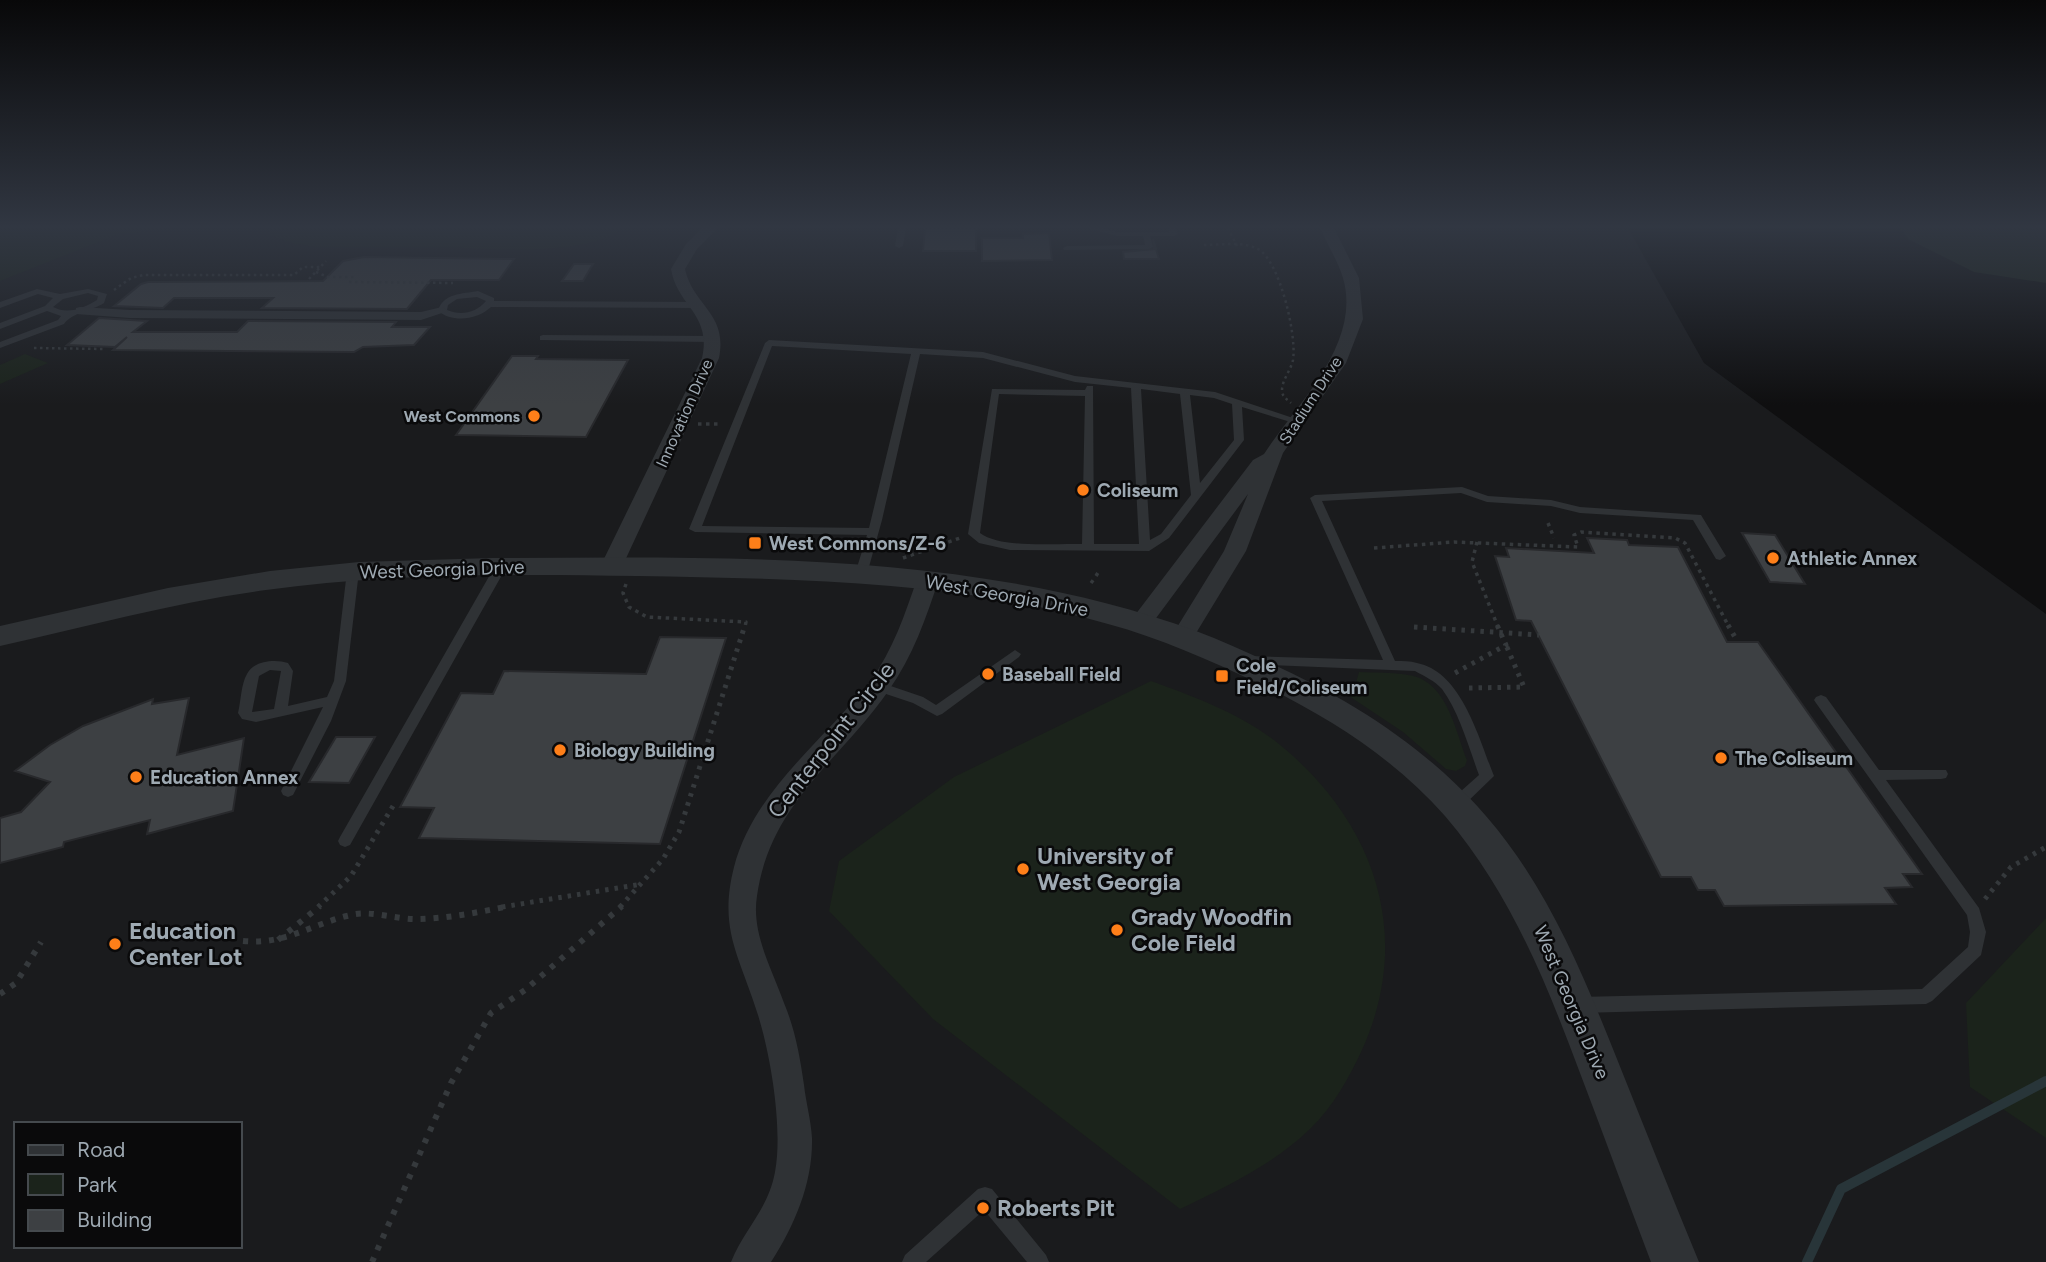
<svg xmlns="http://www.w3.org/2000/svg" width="2046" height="1262" viewBox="0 0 2046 1262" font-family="Figtree,sans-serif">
  <rect width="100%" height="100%" fill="#0f0f10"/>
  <path fill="#1a1b1d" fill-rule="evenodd" d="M0,228H1628L1704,363L2046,614V1262H0ZM16,1124H240V1246H16Z"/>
  <path fill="#1b231b" d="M0,228H172L116,235L0,281Z
    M270,228H622C588,258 482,248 437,247C397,247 358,247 318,247L292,243L270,235Z
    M1900,228H2046V283L1974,272L1908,239Z
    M25,354L48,363L0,384V365Z
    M1359,672C1375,673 1392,672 1408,675C1447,680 1455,730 1467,760L1465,766L1456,771L1446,769L1403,732L1349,696L1354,690Z
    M1151,681C1195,697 1242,714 1279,744C1375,822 1414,935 1362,1050C1349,1078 1333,1107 1310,1129C1273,1165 1225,1187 1180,1209L933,1019L829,911L839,861L954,777Z
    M2046,918V1138L1970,1087L1966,1003Z"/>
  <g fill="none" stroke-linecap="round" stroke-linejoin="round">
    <path stroke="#283539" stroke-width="10" d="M1807,1262L1841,1189L2046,1081"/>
  </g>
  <path fill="#3d4043" stroke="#28292c" stroke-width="2" d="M925,228H976V251H923Z
    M1049,233L1052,260L982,261V238H1023V234Z
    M1153,239L1159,259H1124L1123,252L1154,249Z
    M364,257L514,259L499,280H431L407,309L262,308L273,298H174L163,308L114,306L141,284L148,282L323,281L343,261Z
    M574,264H593L583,281H562Z
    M99,318L147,321L133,332H237L248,321L396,322L392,327H430L414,345L363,347L354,352L113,350L127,337L115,347L67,345Z
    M512,356H538L536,359L628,360L586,437L456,435Z
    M1742,533L1775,535L1805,584L1770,582Z
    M1587,538L1627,540L1629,545L1678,547L1727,642H1758L1922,874H1903L1912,887L1885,888L1896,904L1724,906L1715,890H1698L1691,877H1661L1531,621L1516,620L1495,556L1509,557L1506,548L1594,553Z
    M660,637L726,638L660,844L419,838L434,808L400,807L461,693L493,694L504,671L646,674Z
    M189,698L177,755L244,738L233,811L147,834L150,820L64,842L63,847L0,863V818L21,812L50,782L15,771L50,745L83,726L153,699L152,704Z
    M336,737H375L349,783L309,782Z"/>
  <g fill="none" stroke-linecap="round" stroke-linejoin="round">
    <path stroke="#35393c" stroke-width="2.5" stroke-dasharray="2.5 3.5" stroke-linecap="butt" d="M1228,228L1237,246
      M1204,245C1221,245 1242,241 1258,249C1280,261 1297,336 1293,360C1291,370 1282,380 1282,390C1282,397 1287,399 1291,403
      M316,272L328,277H354
      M309,279L326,261
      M349,282L453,283
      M114,290L131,278L143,275H294L303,267H321
      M34,348L104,349"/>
    <path stroke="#35393c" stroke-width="3.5" stroke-dasharray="3.5 4.5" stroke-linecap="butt" d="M698,424H721
      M1548,523L1554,538
      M1477,542L1472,562L1498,627
      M1374,548L1454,542L1578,547L1574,535L1581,532L1675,538L1685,543L1729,627
      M903,558L960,538
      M1096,576L1099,571
      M1091,583L1094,579
      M626,584L623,593L629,607L647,617L746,622L745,627"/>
    <path stroke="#35393c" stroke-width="5" stroke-dasharray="3.5 6" stroke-linecap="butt" d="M1728,625L1736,639
      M1414,627L1539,635
      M1455,673L1506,645L1497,625
      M1469,688L1524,687L1506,645
      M1985,899L2011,867L2046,847
      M318,907L351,876L393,806
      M502,907L642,884
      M620,907L663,859L679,832L745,625"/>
    <path stroke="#35393c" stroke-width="6" stroke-dasharray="5 8" stroke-linecap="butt" d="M278,940L320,906
      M243,941C286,945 311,924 351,915C370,910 395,919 415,919C447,919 479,912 510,906
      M0,994L16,983L41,942
      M372,1262L451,1083L491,1013L525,990L622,906"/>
    <path fill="#2f3235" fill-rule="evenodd" d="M898,228H906L903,246L899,248L895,246Z
      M1087,228H1103L1117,232H1169L1168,228H1176L1178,234L1174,236H1150L1153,247L1149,249L1064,250L1063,248L1067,246L1145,245L1143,236H1117Z
      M37,289L60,294L88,289L107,294L104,303C91,311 73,312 64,324L0,348V342L58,320L61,316L47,311L0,329V323L45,306L53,298L38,294L0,308V302ZM88,293L98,296L97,300C84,308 68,315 53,307L63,299Z
      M478,291L494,298V301L700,302L704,305L700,308L491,307C477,320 453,323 438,311C443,293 462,294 478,291ZM477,297L486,301C476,313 461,316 447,310L448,305L457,299Z
      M543,335L713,336L717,339L713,342L540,340V336Z
      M769,340L983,352L1075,376L1215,392L1302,421L1297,424L1242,407L1244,440L1169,538L1149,551L1010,550L979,543L968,534L992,389L1085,390L1087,386H1093L1094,544H1139L1131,388L1075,382L983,358L920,354L882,520L867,574L861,578L855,574L867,535L695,532L689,529L765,343ZM772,346L911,354L869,528L702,526ZM1141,389L1180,394L1191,495L1161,534L1150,540ZM999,394L1085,396L1082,544C1056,543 1001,549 980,533ZM1190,395L1214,398L1232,404L1234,440L1200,483Z
      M1462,487L1488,496L1551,500L1580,507L1701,515L1726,556L1720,560L1716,559L1693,520L1580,513L1551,506L1487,502L1461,493L1322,501L1395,661C1403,661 1410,661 1417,663C1462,672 1479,739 1494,776L1461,808L1456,810L1451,808L1449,804L1451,800L1479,775C1469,748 1459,712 1442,689C1435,681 1424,676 1415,671L1248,664L1242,660L1248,656L1383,660L1310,498L1315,495Z
      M501,562L507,566L350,845L345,847L340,845L338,841L340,837L495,566Z
      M353,567L359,571L346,681L331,721L293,795L288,797L283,795L281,791L323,707L256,722L242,719L238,713C241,701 241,684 247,674C254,660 276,659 288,663L293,671L288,706L327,697L334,681L347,571ZM270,670L281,671L274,709L252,712L259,676Z
      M1015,650L1021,654L1019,657L942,714L937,716L913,703L874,690L873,687L874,684L879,682L923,697L936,705Z
      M1821,695L1826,697L1879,770H1946L1948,774L1946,778L1941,779L1886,780L1979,908L1986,932L1981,955L1932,1001L1926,1004L1579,1013L1573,1010L1571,1005L1573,1000L1579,997L1922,989L1968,947L1970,932L1967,915L1816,703L1814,700L1816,697Z
      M985,1187L992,1189L1046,1255L1049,1262H1027L984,1210L926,1262H902L905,1255L978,1189Z"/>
    <path fill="#2f3235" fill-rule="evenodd" d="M80,307L130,310L421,312L442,307L448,311L421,320L130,318L76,314V308Z"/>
    <path fill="#2f3235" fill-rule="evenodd" d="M702,228H718L697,249L685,269C693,306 728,313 719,358L622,567L619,572H603L600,567L702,358C712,314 677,306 671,269L686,244Z
      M1320,228H1334L1359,278L1363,319L1346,363L1283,453L1246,551L1190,643L1182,645L1174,643L1171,637L1224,551L1248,494L1148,629L1140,632L1132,629L1129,624L1132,619L1253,460L1264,454C1297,403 1362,344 1343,278C1338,261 1327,244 1320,228Z
      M928,572L936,574L939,579C926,618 913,656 889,690C839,762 770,803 757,896C751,933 772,969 784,1003C795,1029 800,1057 804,1085C806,1103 811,1120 812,1138C813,1182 795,1225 771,1262H731C744,1229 768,1210 775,1172C783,1129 771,1057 758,1015C740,957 718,930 734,867C754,790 825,740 871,680C893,650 905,614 917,579L920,574Z"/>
    <path fill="#2f3235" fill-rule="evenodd" d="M492,558C726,557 973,550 1196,631C1220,640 1244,651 1268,662C1367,707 1454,765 1517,856C1560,918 1589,989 1617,1059C1644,1127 1671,1194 1699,1262H1651C1627,1199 1604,1136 1580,1073C1546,982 1510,892 1445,816C1394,758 1327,716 1258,683C1209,660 1160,638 1108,624C956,580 795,579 638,576C515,574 389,573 266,590C176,602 88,626 0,646V626L168,588L270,571L359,562Z"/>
  </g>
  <linearGradient id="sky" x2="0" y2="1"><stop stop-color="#080809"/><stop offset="0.56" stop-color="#313742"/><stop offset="1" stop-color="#313742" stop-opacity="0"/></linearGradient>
  <rect width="2046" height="405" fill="url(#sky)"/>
  <g fill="#fe7f19" stroke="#0a0a0b" stroke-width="2.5">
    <circle cx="534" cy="416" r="7"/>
    <circle cx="1083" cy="490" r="7"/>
    <rect x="748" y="536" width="14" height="14" rx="3.5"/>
    <circle cx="1773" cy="558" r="7"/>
    <circle cx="988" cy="674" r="7"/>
    <rect x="1215" y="669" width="14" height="14" rx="3.5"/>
    <circle cx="560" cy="750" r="7"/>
    <circle cx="1721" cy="758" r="7"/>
    <circle cx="136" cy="777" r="7"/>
    <circle cx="1023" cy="869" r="7"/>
    <circle cx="1117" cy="930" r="7"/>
    <circle cx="115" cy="944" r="7"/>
    <circle cx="983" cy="1208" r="7"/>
  </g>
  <g text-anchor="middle" stroke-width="5" stroke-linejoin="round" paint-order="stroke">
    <g font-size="16" fill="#9ea9b2" stroke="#0a0a0b">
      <text transform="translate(1310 400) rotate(-57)" y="6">Stadium Drive</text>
      <text transform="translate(684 413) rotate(-66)" y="6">Innovation Drive</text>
    </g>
    <g font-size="16" font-weight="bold" fill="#9ea9b2" stroke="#0a0a0b" text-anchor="end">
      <text x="520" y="422">West Commons</text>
    </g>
    <g font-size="19" font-weight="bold" fill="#9ea9b2" stroke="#0a0a0b" text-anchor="start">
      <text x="1097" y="497">Coliseum</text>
      <text x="769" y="550">West Commons/Z-6</text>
      <text x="1787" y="565">Athletic Annex</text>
      <text x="1236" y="672">Cole<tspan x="1236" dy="22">Field/Coliseum</tspan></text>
      <text x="1002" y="681">Baseball Field</text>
      <text x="574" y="757">Biology Building</text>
      <text x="1735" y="765">The Coliseum</text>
      <text x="150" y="784">Education Annex</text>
    </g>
    <g font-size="19" fill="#9ea9b2" stroke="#0a0a0b">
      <text transform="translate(442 569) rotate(-2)" y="7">West Georgia Drive</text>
      <text transform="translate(1007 595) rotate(10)" y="7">West Georgia Drive</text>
      <text transform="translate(1572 1002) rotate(67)" y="7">West Georgia Drive</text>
    </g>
    <g font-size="23" fill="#9ea9b2" stroke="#0a0a0b">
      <text transform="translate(831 740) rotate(-52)" y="8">Centerpoint Circle</text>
    </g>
    <g font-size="23" font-weight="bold" fill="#9ea9b2" stroke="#0a0a0b" text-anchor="start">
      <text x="1037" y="864">University of<tspan x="1037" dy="26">West Georgia</tspan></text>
      <text x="1131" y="925">Grady Woodfin<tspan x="1131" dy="26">Cole Field</tspan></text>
      <text x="129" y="939">Education<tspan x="129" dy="26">Center Lot</tspan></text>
      <text x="997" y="1216">Roberts Pit</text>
    </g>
  </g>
  <rect x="14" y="1122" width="228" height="126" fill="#0a0a0b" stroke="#454a4e" stroke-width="2"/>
  <rect x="28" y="1145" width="35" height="10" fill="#2f3235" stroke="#454a4e" stroke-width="2"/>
  <text x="77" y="1157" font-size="21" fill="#9ea9b2">Road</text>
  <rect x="28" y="1174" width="35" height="21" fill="#1b231b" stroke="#454a4e" stroke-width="2"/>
  <text x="77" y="1192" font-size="21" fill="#9ea9b2">Park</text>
  <rect x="28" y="1210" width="35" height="21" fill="#3d4043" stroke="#454a4e" stroke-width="2"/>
  <text x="77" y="1227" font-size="21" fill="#9ea9b2">Building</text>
</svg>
